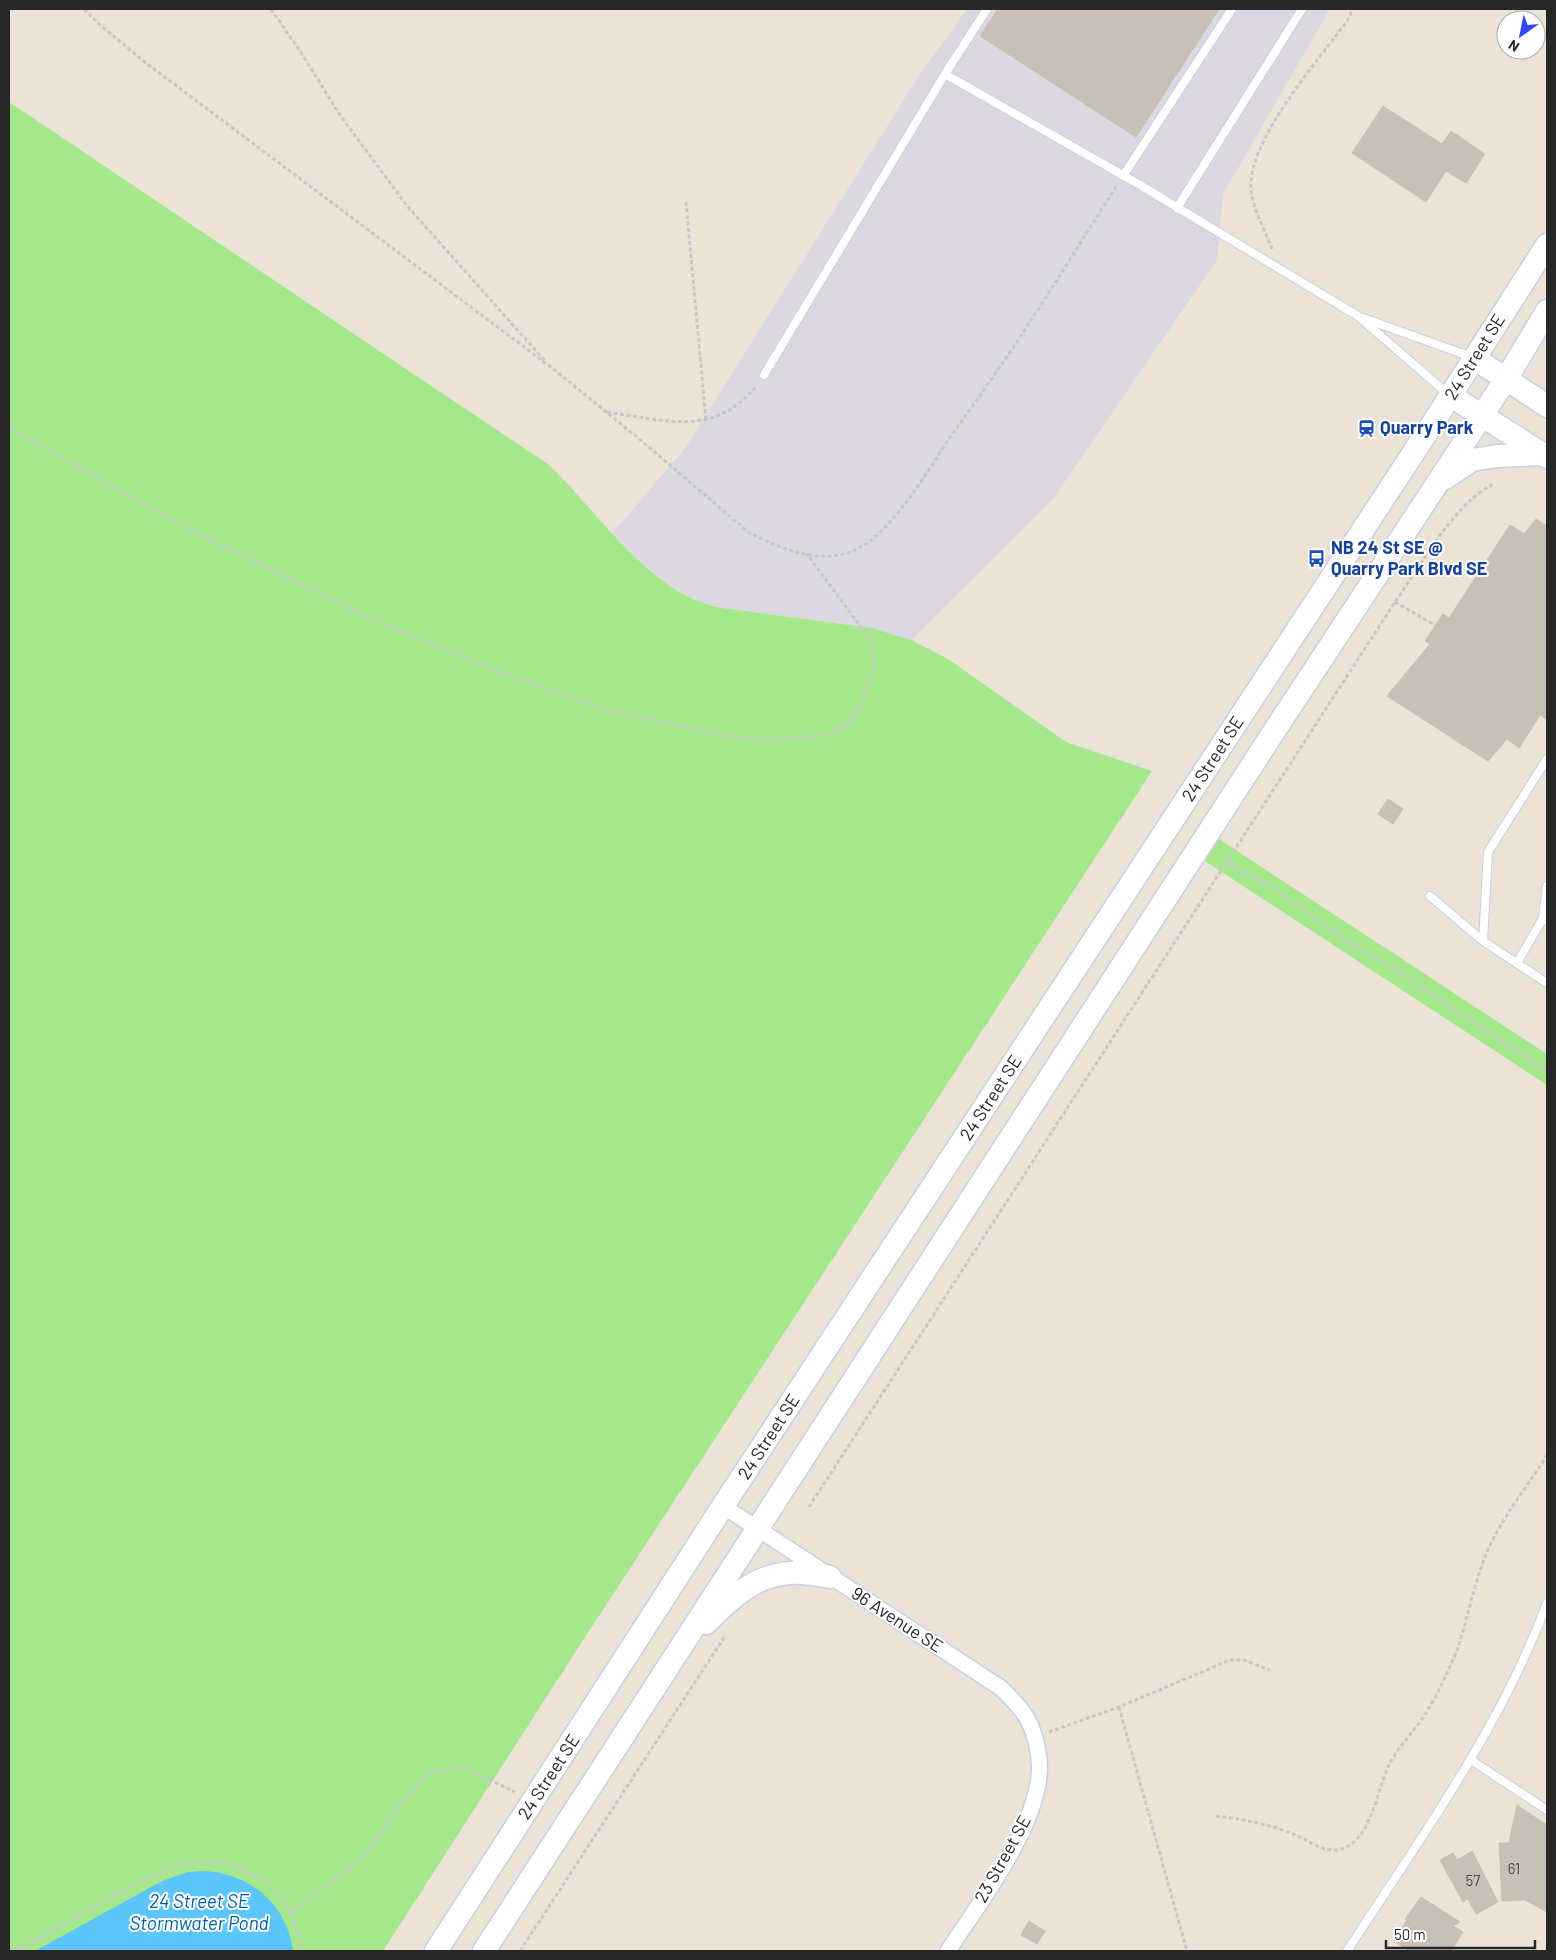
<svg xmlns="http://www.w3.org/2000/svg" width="1556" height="1960" viewBox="0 0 1556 1960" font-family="Barlow,sans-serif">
  <rect width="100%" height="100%" fill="#ebe3d6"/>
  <path fill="#dbd8e2" d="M967,9H1330L1223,194L1217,260L1053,499L911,640L872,628L715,607L690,598L665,582L633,556L612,534L686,447L918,77Z"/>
  <path fill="#a5e88c" d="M9,102L549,465C595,509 631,567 689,597C697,601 707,604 715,607L872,628L911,640L948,659L1066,742L1152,771L576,1651L383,1951H9Z
    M1219,839L1547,1054V1085L1205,861Z"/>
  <path fill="#5cc6fa" d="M203,1871C250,1873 287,1904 293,1951H35L162,1881L188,1872Z"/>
  <path fill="#c6c0b6" stroke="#c6c0b0" d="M998,9H1219L1136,137L980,36Z
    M1383,106L1442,144L1451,131L1485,154L1466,183L1446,171L1426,202L1352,153Z
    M1536,519L1547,526V720L1540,715L1519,748L1507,739L1488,761L1387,696L1430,644L1425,641L1443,614L1449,618L1510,525L1524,534Z
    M1388,799L1403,809L1393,824L1378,814Z
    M1517,1805L1547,1825V1912L1525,1900L1502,1901L1499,1843H1509Z
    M1472,1851L1498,1902L1476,1914L1468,1899L1463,1902L1440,1860L1453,1853L1457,1860Z
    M1421,1897L1460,1922L1453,1926L1463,1932L1451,1951H1410L1394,1941L1407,1920L1405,1919Z
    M1029,1921L1045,1931L1037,1944L1021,1935Z"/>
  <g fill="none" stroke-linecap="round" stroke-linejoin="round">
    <defs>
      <path id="lane" d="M945,74L1140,185L1358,316L1449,395
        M1123,176L1232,9
        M1177,208L1302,9
        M1363,318L1472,357
        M764,375L945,74L987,9
        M1547,759L1488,852L1483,941L1547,983
        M1430,896L1483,941
        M1543,918L1547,886
        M1517,963L1543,918L1547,921
        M1471,1760L1547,1810
        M1347,1951C1420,1839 1500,1729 1547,1603"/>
      <path id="street" d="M723,1506L1001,1688C1011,1698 1021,1707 1028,1720C1036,1736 1041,1758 1039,1776C1033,1834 979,1903 948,1951"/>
      <path id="secondary" d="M1474,358L1547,406
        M1451,396L1547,457
        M1445,478L1472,460L1497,456L1543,454
        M706,1623C730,1599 756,1574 791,1573C804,1572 817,1575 830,1577
        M436,1951L723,1506L1431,426L1547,245
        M484,1951L1271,736L1506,379L1547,311"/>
    </defs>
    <use href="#lane" stroke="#cbcee2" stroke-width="10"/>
    <use href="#street" stroke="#cbcee2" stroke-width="18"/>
    <use href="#secondary" stroke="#cbcee2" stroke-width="25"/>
    <path stroke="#c7c7c7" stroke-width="3" stroke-dasharray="4 2.5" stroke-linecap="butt" d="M84,9L99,24L146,63L552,368L637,437L747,531C777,548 820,566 855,550C892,533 926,473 949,439C973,405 998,371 1020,337C1053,287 1084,237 1116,187
      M271,9L300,51L340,115L407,206L546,362
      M686,202L706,420
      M1272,249C1265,231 1254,211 1251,191C1246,142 1318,61 1347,21L1353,9
      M607,412C664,420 715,438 756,386
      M9,428L187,528L369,618L500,672L603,709L727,736L771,740L821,736L845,727L860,708L874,667V652L868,637L807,554
      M1395,602L1435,625
      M1227,863L1246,874L1270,885L1353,945L1397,970L1451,1008L1547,1070
      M809,1507L1395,602C1421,565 1455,502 1495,483
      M1119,1707L1187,1951
      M1049,1732L1119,1707L1230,1660H1244L1270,1670
      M1216,1816C1242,1819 1269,1824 1293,1834C1307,1839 1320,1851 1335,1850C1371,1847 1376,1791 1389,1765C1398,1746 1415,1731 1426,1713C1434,1701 1441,1686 1447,1673C1452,1662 1458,1650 1461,1638C1470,1608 1476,1576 1489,1548C1504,1514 1528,1486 1547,1455
      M292,1912L365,1856L399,1807L430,1773L463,1767L515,1792
      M15,1951L136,1884L181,1864L224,1862L267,1881L292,1912L300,1941V1951
      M520,1951L725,1636"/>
    <use href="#lane" stroke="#fff" stroke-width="8"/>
    <use href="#street" stroke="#fff" stroke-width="15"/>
    <use href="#secondary" stroke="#fff" stroke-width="22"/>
  </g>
  <defs>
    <symbol id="station-bare" viewBox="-9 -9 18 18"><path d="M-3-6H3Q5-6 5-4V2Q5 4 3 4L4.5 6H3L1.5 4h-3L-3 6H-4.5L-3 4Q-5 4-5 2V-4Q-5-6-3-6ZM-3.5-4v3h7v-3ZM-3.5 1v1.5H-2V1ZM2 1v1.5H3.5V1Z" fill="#1a4fb4" stroke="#fff" stroke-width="2.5" paint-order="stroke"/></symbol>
    <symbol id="bus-bare" viewBox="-9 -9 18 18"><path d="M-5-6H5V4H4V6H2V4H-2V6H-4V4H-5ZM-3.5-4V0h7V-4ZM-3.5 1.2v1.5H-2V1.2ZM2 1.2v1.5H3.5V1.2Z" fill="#1a4fb4" stroke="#fff" stroke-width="2.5" paint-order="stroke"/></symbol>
  </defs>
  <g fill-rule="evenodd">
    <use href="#station-bare" x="1354" y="416" width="25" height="25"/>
    <use href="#bus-bare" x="1304" y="546" width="25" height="25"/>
  </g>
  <g text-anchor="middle" stroke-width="4" stroke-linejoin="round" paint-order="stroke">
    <g font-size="15" fill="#4f4d4b">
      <text x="1514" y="1874">61</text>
      <text x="1473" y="1886">57</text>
    </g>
    <g font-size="18" fill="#272727" stroke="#fff">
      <text transform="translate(1475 357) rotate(-58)" y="6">24 Street SE</text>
      <text transform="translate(1213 759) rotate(-57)" y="6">24 Street SE</text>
      <text transform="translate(991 1098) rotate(-57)" y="6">24 Street SE</text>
      <text transform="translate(769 1437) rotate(-57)" y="6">24 Street SE</text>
      <text transform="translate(897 1620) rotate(33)" y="6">96 Avenue SE</text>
      <text transform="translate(549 1777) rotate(-57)" y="6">24 Street SE</text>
      <text transform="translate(1003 1859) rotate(-61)" y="6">23 Street SE</text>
    </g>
    <g font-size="18" font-weight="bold" fill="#164399" stroke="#fff" text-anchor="start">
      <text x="1380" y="434">Quarry Park</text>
      <text x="1331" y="554">NB 24 St SE @<tspan x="1331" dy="21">Quarry Park Blvd SE</tspan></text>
    </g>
    <g font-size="19" font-style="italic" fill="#015fa0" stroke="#fff">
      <text x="199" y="1908">24 Street SE<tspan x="199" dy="22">Stormwater Pond</tspan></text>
    </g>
  </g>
  <rect width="1556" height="1960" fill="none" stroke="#272727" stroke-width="20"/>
  <g transform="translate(1521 35) rotate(213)"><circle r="24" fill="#ffffff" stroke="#a9a9a9"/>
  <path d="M0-4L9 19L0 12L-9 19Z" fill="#2f48ff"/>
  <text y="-8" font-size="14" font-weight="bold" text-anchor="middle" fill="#272727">N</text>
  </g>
  <path d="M1386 1940v8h149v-8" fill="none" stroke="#272727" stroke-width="2.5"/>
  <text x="1394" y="1940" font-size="15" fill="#272727" stroke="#ffffff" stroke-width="4" paint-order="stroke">50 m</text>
</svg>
